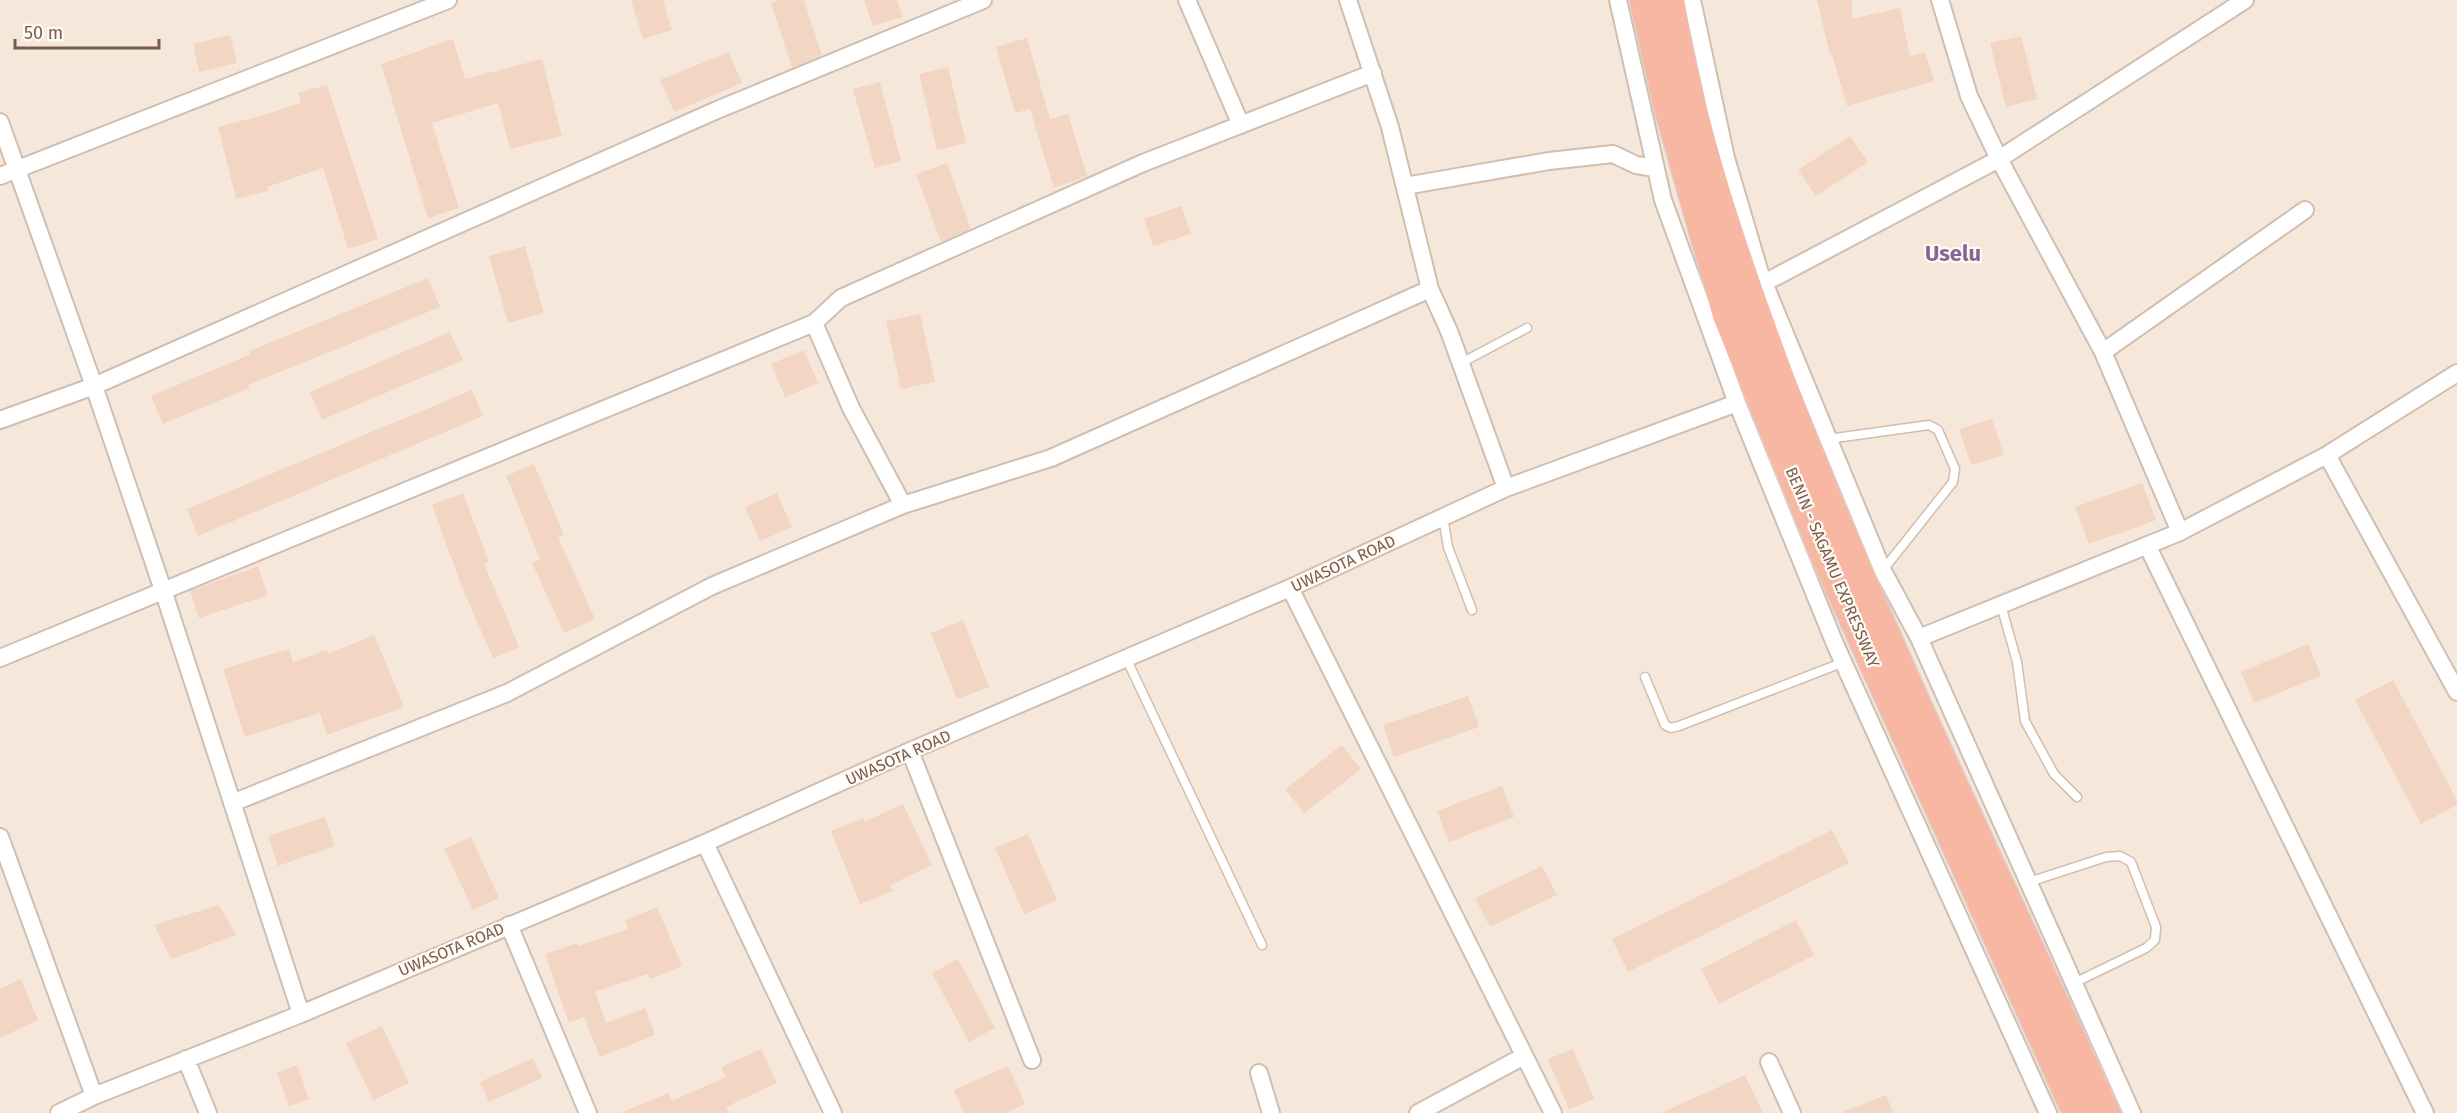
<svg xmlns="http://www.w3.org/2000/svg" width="2457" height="1113" viewBox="0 0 2457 1113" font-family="'Fira Sans',sans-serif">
  <rect width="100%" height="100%" fill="#fdf6ec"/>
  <path fill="#f5e8da" d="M0,0H2457V1113H0Z"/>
  <path fill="#f3d5c3" d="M631,0H663L672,30L643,39Z
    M780,0H804L822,55L792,68L771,3Z
    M864,0H897L903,17L873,26Z
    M1817,0H1852V19L1900,8L1910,56L1925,52L1934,81L1847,106L1832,55H1830Z
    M230,35L237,63L199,72L193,44Z
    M2021,36L2037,99L2006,107L1990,43Z
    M1027,38L1050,119L1068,114L1087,176L1054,188L1030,109L1015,113L996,47Z
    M453,39L465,79L542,59L562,136L510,149L498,103L432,123L459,208L428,218L381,64Z
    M729,52L742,83L674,112L660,80Z
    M948,67L966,143L937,150L919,74Z
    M880,82L901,161L875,168L853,89Z
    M327,85L378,239L348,249L323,168L267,187L268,191L236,199L218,127L260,116L301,103L298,93Z
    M1850,136L1868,162L1816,196L1798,170Z
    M947,163L971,229L941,242L916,174Z
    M1181,206L1191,234L1153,246L1144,219Z
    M525,246L544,313L508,323L489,256Z
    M428,278L440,307L248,385L249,388L163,424L151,396L251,354L250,351Z
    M920,314L935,382L901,389L886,321Z
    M450,332L463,360L322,420L310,392Z
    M804,350L818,383L785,397L771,364Z
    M472,390L483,416L198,536L187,509Z
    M1992,419L2004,455L1971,465L1959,429Z
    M534,464L564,535L558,537L595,619L564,633L532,563L540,559L506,476Z
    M2142,483L2156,520L2089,544L2075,507Z
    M463,493L489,562L484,564L519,647L493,658L462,587L432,505Z
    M777,493L792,527L760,541L745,507Z
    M258,566L268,595L199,618L190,591Z
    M963,620L989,687L957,699L931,633Z
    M374,635L404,707L327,735L320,713L245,737L223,669L289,649L293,662L327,650L328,654Z
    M2308,644L2321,676L2254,703L2241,672Z
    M2393,680L2457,800V805L2421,824L2355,700Z
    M1468,696L1479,727L1394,757L1383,725Z
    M1342,745L1361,769L1304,813L1285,789Z
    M1502,786L1514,817L1449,842L1437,811Z
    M903,804L932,865L890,885L893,891L860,904L831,831L863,818L864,822Z
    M325,817L335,846L278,866L268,836Z
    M1832,830L1849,863L1628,972L1612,939Z
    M1028,834L1057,900L1024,914L995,848Z
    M471,837L499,898L473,910L444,849Z
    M1542,866L1557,895L1490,927L1475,898Z
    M219,905L236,935L171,959L154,925Z
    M657,907L682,966L650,979L647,974L595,992L606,1023L645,1008L655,1035L600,1057L584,1017L569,1023L545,954L577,943L578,946L628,929L625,920Z
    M1796,920L1814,955L1719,1004L1701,969Z
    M958,959L995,1028L969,1042L932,973Z
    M21,979L38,1020L0,1038V989Z
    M382,1026L409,1083L373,1100L346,1043Z
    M761,1049L777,1083L726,1107L729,1113H620L668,1093L672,1101L726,1077L721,1067Z
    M1573,1049L1594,1099L1569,1109L1548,1059Z
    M533,1058L542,1078L489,1102L480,1082Z
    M297,1065L309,1099L289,1106L277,1073Z
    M1008,1066L1025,1104L1006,1113H964L954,1090Z
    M1745,1075L1763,1113H1661Z
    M1886,1095L1893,1113H1843V1112Z"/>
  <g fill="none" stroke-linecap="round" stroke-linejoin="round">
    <defs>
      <path id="lane" d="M1461,363L1527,328
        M1828,439L1929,425L1938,430L1955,469L1953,482L1883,570
        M1443,517L1448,547L1472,610
        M2001,605L2017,662L2025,721L2054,774L2077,797
        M1126,658L1262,945
        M1645,677L1665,725L1671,728L1679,726L1844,662
        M2029,882L2106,857L2120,856L2131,862L2156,927L2155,940L2146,948L2074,983"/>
      <path id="street" d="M1187,0L1241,125
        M1348,0L1390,127L1430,289L1449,331L1506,488
        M1618,0L1663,200L1737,403L1835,644L2048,1113
        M1692,0L1726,158L1760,273L1883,571L1919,638L2132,1113
        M1940,0L1969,96L1999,159L2103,352L2180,532
        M0,122L94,386L163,590L301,1014
        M0,176L448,0
        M1405,186L1549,161L1613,154L1636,165L1655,168
        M1764,283L1999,159L2245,0
        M814,323L851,408L903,505
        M2103,352L2305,210
        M0,420L94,386L717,110L983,0
        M2327,455L2457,692
        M2147,545L2425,1113
        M1290,588L1553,1113
        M1919,638L2180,532L2327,455L2457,373
        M0,658L814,323L841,298L1143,163L1373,73
        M910,751L1032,1060
        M232,803L507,693L712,586L903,505L1051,458L1430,289
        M0,837L94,1096
        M705,843L833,1113
        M509,925L588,1113
        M186,1059L208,1113
        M1769,1062L1792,1113
        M1259,1073L1271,1113
        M59,1113L94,1096L301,1014L705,843L910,751L1290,588L1506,488L1737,403
        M1418,1113L1524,1056"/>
      <path id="highway" d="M1645,0L1668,103L1728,315L1823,549L2078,1113
        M1669,0C1690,131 1734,257 1780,381C1875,630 1993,871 2105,1113"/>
    </defs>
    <use href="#lane" stroke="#d1beb0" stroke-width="11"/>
    <use href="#street" stroke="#d1beb0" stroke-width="20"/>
    <use href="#highway" stroke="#dad1cd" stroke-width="33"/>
    <use href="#lane" stroke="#fff" stroke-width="8"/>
    <use href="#street" stroke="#fff" stroke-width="16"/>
    <use href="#highway" stroke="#f7b7a3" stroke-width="30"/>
  </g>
  <g text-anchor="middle" stroke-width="4.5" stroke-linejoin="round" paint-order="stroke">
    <g font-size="16" fill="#7a5c4d" stroke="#fffaf3">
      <text transform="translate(1343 563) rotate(-25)" y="6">UWASOTA ROAD</text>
      <text transform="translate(1833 567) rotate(67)" y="6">BENIN - SAGAMU EXPRESSWAY</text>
      <text transform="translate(898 757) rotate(-24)" y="6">UWASOTA ROAD</text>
      <text transform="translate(451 949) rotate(-23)" y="6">UWASOTA ROAD</text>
    </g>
    <g font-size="22" font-weight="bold" fill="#846695" stroke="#fffaf3">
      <text x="1953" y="261">Uselu</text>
    </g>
  </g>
  <path d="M15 39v9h144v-9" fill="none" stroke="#7a5c4d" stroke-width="3"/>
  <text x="24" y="39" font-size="18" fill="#7a5c4d" stroke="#fffaf3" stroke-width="4.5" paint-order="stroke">50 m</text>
</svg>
